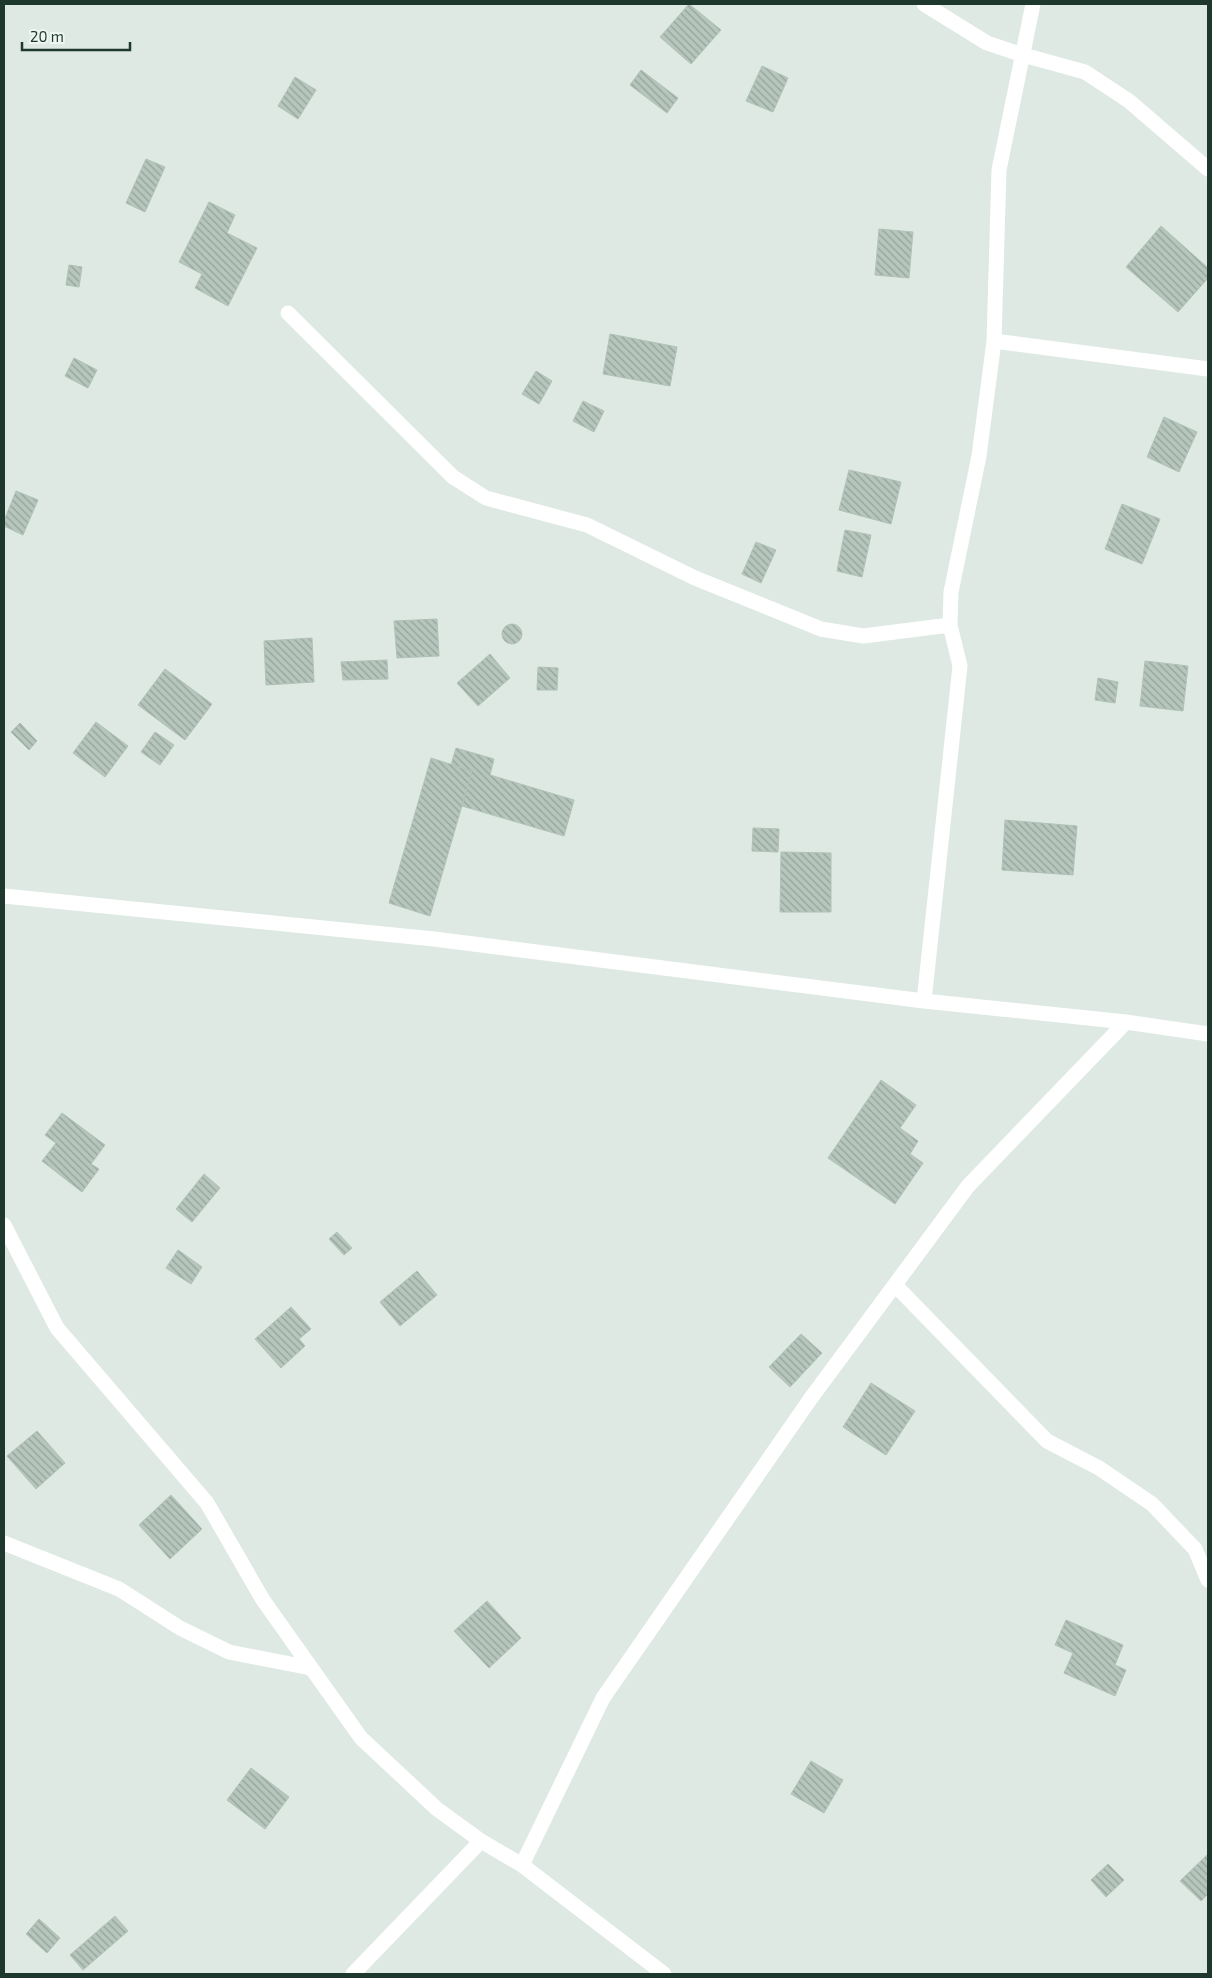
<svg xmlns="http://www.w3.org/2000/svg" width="1212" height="1978" viewBox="0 0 1212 1978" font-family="'Exo 2',sans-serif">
  <defs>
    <pattern id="building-back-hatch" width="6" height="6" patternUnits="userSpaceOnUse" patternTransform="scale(1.25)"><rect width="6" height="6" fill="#b6c6bd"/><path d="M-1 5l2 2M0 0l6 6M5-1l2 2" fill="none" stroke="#93a29a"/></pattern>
  </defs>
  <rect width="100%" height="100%" fill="#dde9e2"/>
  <path fill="url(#building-back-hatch)" stroke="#b0c2b8" d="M689,4L721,30L691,64L660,37Z
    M762,66L788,78L773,112L746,101Z
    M641,70L678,98L667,113L630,85Z
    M295,77L316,90L298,119L278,106Z
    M146,159L165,167L145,212L126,203Z
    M209,202L235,215L227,233L257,248L228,306L195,288L202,274L179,262Z
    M1161,226L1208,268V278L1178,312L1126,267Z
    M879,229L913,232L909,278L875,275Z
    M69,265L82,267L79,287L66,285Z
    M610,334L677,347L670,386L603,374Z
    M74,358L97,370L88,388L65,376Z
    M536,371L552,381L539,404L522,394Z
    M583,401L604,411L594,432L573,421Z
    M1164,417L1197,432L1179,472L1147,457Z
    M849,470L901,482L891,524L839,510Z
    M16,491L38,500L23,535L4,526V521Z
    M1122,504L1160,519L1142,564L1105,549Z
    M845,530L871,535L862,577L837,571Z
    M756,542L776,550L761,583L742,574Z
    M437,619L439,656L397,658L394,621Z
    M502 634a10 10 0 1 1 20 0a10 10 0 1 1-20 0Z
    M312,638L314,682L266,685L264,641Z
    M490,654L510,678L478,706L457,683Z
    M387,660L388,679L343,680L341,662Z
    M1145,661L1188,666L1183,711L1140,706Z
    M538,667L558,668L557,690H537Z
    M165,669L212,704L185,740L138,705Z
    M1098,678L1118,682L1115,703L1095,700Z
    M96,722L128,746L105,777L73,753Z
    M20,723L37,741L29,750L11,732Z
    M155,732L174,745L160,765L141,752Z
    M456,748L494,759L490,775L574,800L564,836L462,806L472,771L451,765Z
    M431,758L472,771L430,916L389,903Z
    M1005,820L1077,826L1073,875L1002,870Z
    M753,828L779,829L778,852L752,851Z
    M781,852L831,853V912H780Z
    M881,1080L916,1105L900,1128L918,1141L910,1154L923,1163L895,1204L828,1158Z
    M62,1113L105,1145L91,1164L99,1169L82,1192L42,1161L56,1143L45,1135Z
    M204,1174L220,1188L192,1222L176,1209Z
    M337,1232L352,1248L344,1255L329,1239Z
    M178,1250L202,1267L191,1284L166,1268Z
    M417,1271L437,1295L400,1326L380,1302Z
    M291,1307L311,1329L299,1339L305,1346L281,1368L255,1339Z
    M801,1334L822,1353L790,1387L769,1367Z
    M871,1383L915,1411L886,1455L843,1427Z
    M37,1431L65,1463L36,1489L7,1456Z
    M171,1495L202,1529L170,1559L139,1525Z
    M487,1601L521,1638L489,1668L454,1631Z
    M1066,1620L1123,1645L1115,1665L1126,1670L1115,1696L1064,1673L1073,1653L1055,1645Z
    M811,1761L843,1780L824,1813L791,1794Z
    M251,1768L289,1797L265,1829L227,1800Z
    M1208,1854V1894L1201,1901L1180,1881Z
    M1108,1864L1124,1880L1106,1897L1091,1880Z
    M115,1916L128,1931L83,1970L70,1955Z
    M39,1919L60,1938L47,1953L26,1934Z"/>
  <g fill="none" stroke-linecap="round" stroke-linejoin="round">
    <path stroke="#fff" stroke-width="15" d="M924,4L987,43L1023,55L1085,72L1129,101L1208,169
      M288,313L453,477L486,498L587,525L695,578L821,629L863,636L950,625
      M994,341L1208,369
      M4,896L434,939L924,1001L1126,1022L1208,1034
      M924,1001L960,666L950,625L951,592L979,456L994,341L999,170L1033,4
      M4,1225L57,1328L207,1503L263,1600L361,1738L437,1809L481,1841L522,1865L664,1974
      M895,1285L1047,1441L1099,1468L1152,1504L1195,1549L1208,1580
      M4,1543L119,1589L180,1628L229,1652L311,1668
      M522,1865L603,1698L811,1398L968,1186L1126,1022
      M353,1974L481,1841"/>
  </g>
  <rect width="1212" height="1978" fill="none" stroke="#1f382e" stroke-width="10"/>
  <path d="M22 42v8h108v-8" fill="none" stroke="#1f382e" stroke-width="2.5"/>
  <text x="30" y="42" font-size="15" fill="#1f382e" stroke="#edf6f0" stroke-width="4" paint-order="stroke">20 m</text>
</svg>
